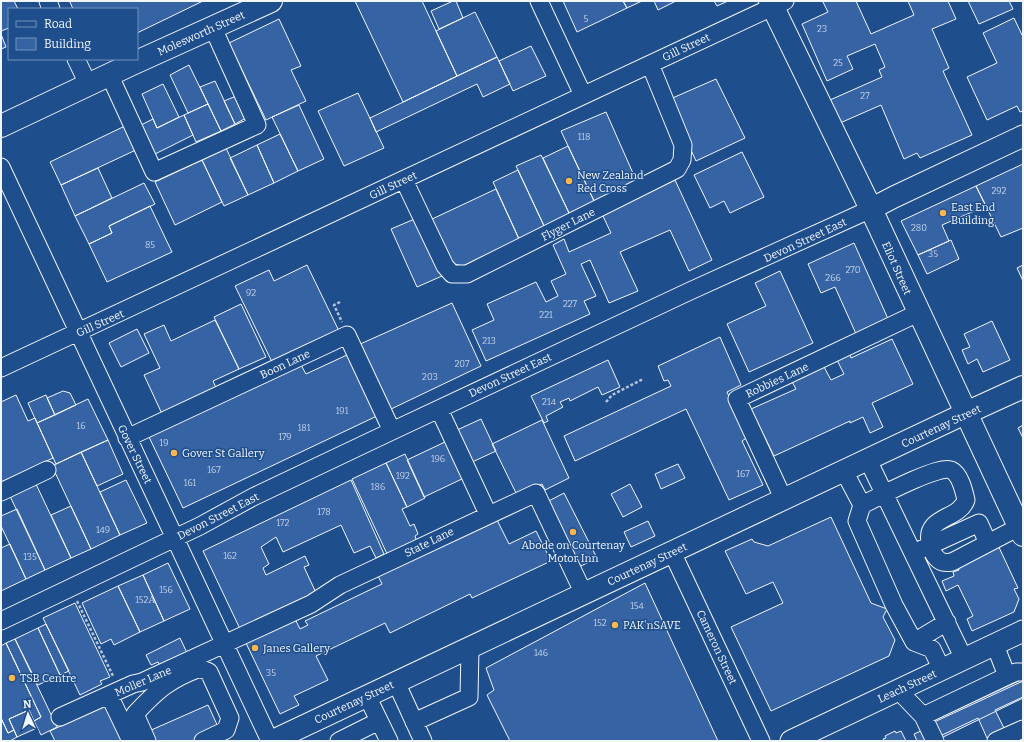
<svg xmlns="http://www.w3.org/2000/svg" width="1024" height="742" viewBox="0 0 1024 742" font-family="Bitter,serif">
  <rect width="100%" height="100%" fill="#1f4e8c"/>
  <path fill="#3563a3" stroke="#f2f6ff" d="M1,1H14L18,9H9V28L1,31Z
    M72,1H203L137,33V9H73L70,2Z
    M355,1H422L457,76L403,102Z
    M453,1H456L463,18L439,29L431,11Z
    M563,1H623L627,8L577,32Z
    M623,1H642L627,8Z
    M654,1H676L658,10Z
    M714,1H728L717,6Z
    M856,1L871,34L914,15L908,1H948L956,19L932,29L949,68L943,71L972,135L920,158L917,153L904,159L881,105L840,123L830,100L882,77L879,70L885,67L875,44L847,56L853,69L827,81L802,24L828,12L823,2L825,1Z
    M968,1H1009L1013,9L979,24Z
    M475,12L497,57L457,76L436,31Z
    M1014,18L1023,37V111L1020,112L1017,106L987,120L967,77L997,63L983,33Z
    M279,19L301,66L291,70L306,101L266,120L229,43Z
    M1,34L6,47L1,49Z
    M531,46L546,76L513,91L499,61Z
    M497,57L510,84L483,97L477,84L376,132L370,118Z
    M189,65L208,104L188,113L170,75Z
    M716,79L745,138L696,161L668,100Z
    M215,81L235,124L221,131L200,87Z
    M163,84L179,117L157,128L142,94Z
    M358,93L384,148L344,166L318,111Z
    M236,96L246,118L235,124L224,101Z
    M208,104L221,131L196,142L184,115Z
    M299,105L324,159L298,171L272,117Z
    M606,112L636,180L595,203L561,131Z
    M184,115L193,135L153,155L139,126L153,119L157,128Z
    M127,125L138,149L61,185L50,162Z
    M280,134L298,171L274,183L257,145Z
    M257,145L274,183L248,195L230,158Z
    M568,146L595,203L570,215L543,158Z
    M226,148L248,195L224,206L202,160Z
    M742,152L764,197L730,213L724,201L710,208L694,175Z
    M541,155L570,215L545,228L516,166Z
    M202,160L222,202L175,225L155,182Z
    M1023,164V228L1001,237L976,186Z
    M98,168L112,198L75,216L61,185Z
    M518,170L545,228L519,239L493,182Z
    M675,180L712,260L689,271L670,230L620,252L638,291L609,303L590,260L581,264L596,296L584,301L590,314L486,361L472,330L494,320L487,304L536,282L546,302L558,296L551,281L566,274L553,245L564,239L569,252L611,233L602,214Z
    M144,183L155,204L109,226L112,233L89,244L75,216Z
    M976,186L986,206L942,225L949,241L918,255L901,221Z
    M496,189L519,239L463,266L450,263L430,220Z
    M150,206L172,252L107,282L89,244L112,233L109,226Z
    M417,218L442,276L417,287L391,229Z
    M951,240L959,259L927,274L918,255Z
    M854,243L889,321L857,336L835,287L821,293L808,264Z
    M307,265L339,331L272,362L235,286L269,270L274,281Z
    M1023,265V281L1017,268Z
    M780,271L813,343L749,372L727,324L766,306L755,283Z
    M452,303L481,366L389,410L358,345Z
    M241,304L266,357L239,369L214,317Z
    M215,320L239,369L213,381L217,390L163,416L144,375L160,368L144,334L164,325L171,341Z
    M992,321L1010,360L983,372L977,359L968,364L962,350L970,347L964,334Z
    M137,329L149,353L121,367L109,343Z
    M720,337L741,385L727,392L748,437L742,441L763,485L729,500L686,409L575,461L564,436L671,386L668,380L664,381L658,366Z
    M892,339L913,384L872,403L883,427L870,433L863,417L850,423V421L774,456L751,409L796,389L791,380L823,365L831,380L844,374L837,360L850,354L851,358Z
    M349,354L379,415L183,508L149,437L301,365L306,374Z
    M608,360L620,387L602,395L598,387L570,401L569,398L560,402L563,407L546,416L548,421L544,423L531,396Z
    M63,391L70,393L76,405L55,415L47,398Z
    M16,395L28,421L35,418L53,458L1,482V402Z
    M46,395L55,415L37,423L28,403Z
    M88,399L108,440L56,464L37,423Z
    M481,419L496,451L470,463L455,431Z
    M542,420L569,478L545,490L542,484L517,495L492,444Z
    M1023,425V438L1018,428Z
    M108,440L123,474L97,486L81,452Z
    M447,441L464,478L424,497L407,460Z
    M81,452L120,535L91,549L52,466Z
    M405,454L425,498L407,507L386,463Z
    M386,463L407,507L402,509L410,526L414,524L418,534L415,536L417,542L388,556L352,479Z
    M678,464L685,478L661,489L655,474Z
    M126,480L147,523L120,535L100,492Z
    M351,480L384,554L376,558L370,546L354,553L341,525L283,552L276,537L261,547L269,564L263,568L266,575L305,556L309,565L304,567L318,597L241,631L203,551Z
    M35,482L71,558L45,570L9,494Z
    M630,484L642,507L623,517L611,494Z
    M564,493L597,558L577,568L543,504Z
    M71,506L91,549L71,558L51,515Z
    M17,509L45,570L26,579L1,526V516Z
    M831,517L871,603L887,609L883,617L895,640L889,656L771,711L731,627L783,603L773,582L746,594L725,551L752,539L754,542L768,546Z
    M497,520L509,544L536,531L551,561L472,598L470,594L390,633L385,623L316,656L328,680L294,696L299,705L280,714L245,641L294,617L300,629L308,625L305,621L382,584L378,576Z
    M648,521L655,536L631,547L624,532Z
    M997,543L1018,588L1014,589L1019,599L1014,612L972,631L967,619L973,616L958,585L946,591L942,581L954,576L953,572L959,570L956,563Z
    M10,544L26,579L1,591V548Z
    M168,563L190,609L164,621L143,575Z
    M143,575L164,621L140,632L118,586Z
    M645,583L718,741H510L487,695L494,690L486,668Z
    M118,586L140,632L114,645L111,639L101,644L82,603Z
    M75,603L110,677L100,681L102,684L80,695L43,618Z
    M46,624L69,671L60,675L38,628Z
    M38,628L60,675L38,685L15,639Z
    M180,638L189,657L162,670L158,662L151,665L146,655Z
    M15,639L57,727L41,735L34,721L41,717L6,643Z
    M6,643L41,717L34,721L29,710L9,719L14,730L8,733L1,718V646Z
    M1023,679V697L995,710L1005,730L987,738L978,718L936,738L929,723Z
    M1023,681V698L937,740L930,724Z
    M106,705L123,741H55L50,731Z
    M208,705L219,729L193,741H154L149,731Z
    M29,710L37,728L17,737L9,719Z
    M1,718L8,733L14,730L17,737L10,741H1Z
    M923,730L929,741H917L914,734Z
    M895,731L896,733L901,731L906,741H884L883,739L886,738L885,736Z"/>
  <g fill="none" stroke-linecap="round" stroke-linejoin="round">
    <defs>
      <path id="minor" d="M48,1L51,9
        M539,1L583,95
        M76,59L88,84
        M109,74L154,172L257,125L213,28
        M1,167L270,741
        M404,180L445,266L452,274H467L677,169L682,160L683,145L650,64
        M1,368L785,1
        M439,409L488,514
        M127,438L347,335L392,431
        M868,460L964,659
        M844,471L862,505L857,521L894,605L914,642L932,649L942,670
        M1,492L47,470
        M784,500L737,399L918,313
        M862,505C876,498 940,464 951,470C960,474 964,491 966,500C959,520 925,516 930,542C931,547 932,552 935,556C940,563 945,563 952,562L1019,527
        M922,549L979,523L988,543
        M672,552L761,741
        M1,621L200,526L253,497L392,431L690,291L871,209
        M914,642L947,622
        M1007,676L1016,672H1023
        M396,682L423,741
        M898,690L923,716L1007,676L995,645
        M109,695L131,741
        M367,696L389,741
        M923,716L935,741
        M60,717L133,684L142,682L311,604L340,585L536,493L584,594
        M414,722L469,697L470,648
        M147,741L135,714C157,690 170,679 200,668L209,672L230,718L226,730L203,741
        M339,741L379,721
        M996,741L1023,729"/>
      <path id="major" d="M871,209L894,197L1023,136
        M272,741L966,413
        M791,741L1023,631"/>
      <path id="highway" d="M770,1L871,209L1023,535
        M1,126L132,64L271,1
        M966,413L1023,387"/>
    </defs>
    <use href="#minor" stroke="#f2f6ff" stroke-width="19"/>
    <use href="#major" stroke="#f2f6ff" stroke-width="23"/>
    <use href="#highway" stroke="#f2f6ff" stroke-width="24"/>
    <path stroke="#b3c4dc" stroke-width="2.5" stroke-dasharray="3 2" stroke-linecap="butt" d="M340,302L334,305L342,322
      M606,402L612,395L643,379
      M77,601L113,676"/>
    <use href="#minor" stroke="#1f4e8c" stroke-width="17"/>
    <use href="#major" stroke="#1f4e8c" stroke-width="21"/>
    <use href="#highway" stroke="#1f4e8c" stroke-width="22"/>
  </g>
  <g fill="#ffb74d" stroke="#1f4e8c" stroke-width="1.5">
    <circle cx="569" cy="181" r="4"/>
    <circle cx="943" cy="213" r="4"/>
    <circle cx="174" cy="453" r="4"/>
    <circle cx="573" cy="532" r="4"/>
    <circle cx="615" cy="625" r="4"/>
    <circle cx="255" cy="648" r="4"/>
    <circle cx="12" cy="678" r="4"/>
  </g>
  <g text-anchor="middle" stroke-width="3" stroke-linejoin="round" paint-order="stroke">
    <g font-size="9" fill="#c3d1e8">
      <text x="586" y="22">5</text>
      <text x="822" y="32">23</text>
      <text x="838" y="66">25</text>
      <text x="865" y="99">27</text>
      <text x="584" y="140">118</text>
      <text x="999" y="194">292</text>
      <text x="919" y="231">280</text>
      <text x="150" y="248">85</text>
      <text x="933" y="257">35</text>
      <text x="853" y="273">270</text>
      <text x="833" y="281">266</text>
      <text x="251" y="296">92</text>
      <text x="570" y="307">227</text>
      <text x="546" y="318">221</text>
      <text x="489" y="344">213</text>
      <text x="462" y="367">207</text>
      <text x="430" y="380">203</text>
      <text x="549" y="405">214</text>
      <text x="342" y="414">191</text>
      <text x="81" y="429">16</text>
      <text x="304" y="431">181</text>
      <text x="285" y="440">179</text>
      <text x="164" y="446">19</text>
      <text x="438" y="462">196</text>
      <text x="214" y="473">167</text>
      <text x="743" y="477">167</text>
      <text x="403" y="479">192</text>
      <text x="190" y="486">161</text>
      <text x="378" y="490">186</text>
      <text x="324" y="515">178</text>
      <text x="283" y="526">172</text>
      <text x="103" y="533">149</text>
      <text x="230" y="559">162</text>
      <text x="30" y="560">135</text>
      <text x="166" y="593">156</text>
      <text x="145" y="603">152A</text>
      <text x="637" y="609">154</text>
      <text x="600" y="626">152</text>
      <text x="541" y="656">146</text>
      <text x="271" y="676">35</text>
    </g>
    <g font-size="11" fill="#f2f6ff" stroke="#1f4e8c">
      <text transform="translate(201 33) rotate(-24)" y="4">Molesworth Street</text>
      <text transform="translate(686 47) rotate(-25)" y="4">Gill Street</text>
      <text transform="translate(393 185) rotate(-25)" y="4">Gill Street</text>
      <text transform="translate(568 224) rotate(-27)" y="4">Flyger Lane</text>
      <text transform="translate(805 240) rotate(-25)" y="4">Devon Street East</text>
      <text transform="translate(897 268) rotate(66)" y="4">Eliot Street</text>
      <text transform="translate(100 323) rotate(-24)" y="4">Gill Street</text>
      <text transform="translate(285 364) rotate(-25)" y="4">Boon Lane</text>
      <text transform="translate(510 375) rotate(-25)" y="4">Devon Street East</text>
      <text transform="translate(777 380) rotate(-25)" y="4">Robbies Lane</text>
      <text transform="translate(941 426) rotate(-25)" y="4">Courtenay Street</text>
      <text transform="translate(135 454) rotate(64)" y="4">Gover Street</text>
      <text transform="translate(218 516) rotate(-27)" y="4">Devon Street East</text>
      <text transform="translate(429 542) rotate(-26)" y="4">State Lane</text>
      <text transform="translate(647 564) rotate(-25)" y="4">Courtenay Street</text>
      <text transform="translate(717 647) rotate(65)" y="4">Cameron Street</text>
      <text transform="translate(143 681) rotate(-23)" y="4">Moller Lane</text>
      <text transform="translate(907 686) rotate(-25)" y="4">Leach Street</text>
      <text transform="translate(354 702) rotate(-25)" y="4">Courtenay Street</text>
    </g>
    <g font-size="11" fill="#f2f6ff" stroke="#1f4e8c" text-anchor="start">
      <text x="577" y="179">New Zealand<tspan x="577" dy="13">Red Cross</tspan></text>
      <text x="951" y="211">East End<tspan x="951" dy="13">Building</tspan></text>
      <text x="182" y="457">Gover St Gallery</text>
      <text x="573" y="549" text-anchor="middle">Abode on Courtenay<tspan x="573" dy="13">Motor Inn</tspan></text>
      <text x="623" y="629">PAK'nSAVE</text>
      <text x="263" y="652">Janes Gallery</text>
      <text x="20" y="682">TSB Centre</text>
    </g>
  </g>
  <rect width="1024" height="742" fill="none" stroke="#f2f6ff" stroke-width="4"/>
  <rect x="8" y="8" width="130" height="52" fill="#1f4e8c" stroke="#7391ba"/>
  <rect x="16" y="21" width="20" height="6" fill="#1f4e8c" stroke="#7391ba"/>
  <text x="44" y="28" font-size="12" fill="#f2f6ff">Road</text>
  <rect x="16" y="38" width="20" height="12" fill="#3563a3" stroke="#7391ba"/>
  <text x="44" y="48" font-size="12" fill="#f2f6ff">Building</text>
  <g transform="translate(28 714) rotate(356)" stroke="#1f4e8c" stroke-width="3" paint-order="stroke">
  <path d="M0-3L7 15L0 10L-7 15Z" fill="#f2f6ff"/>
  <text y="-6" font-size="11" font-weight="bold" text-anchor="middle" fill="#f2f6ff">N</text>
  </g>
</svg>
